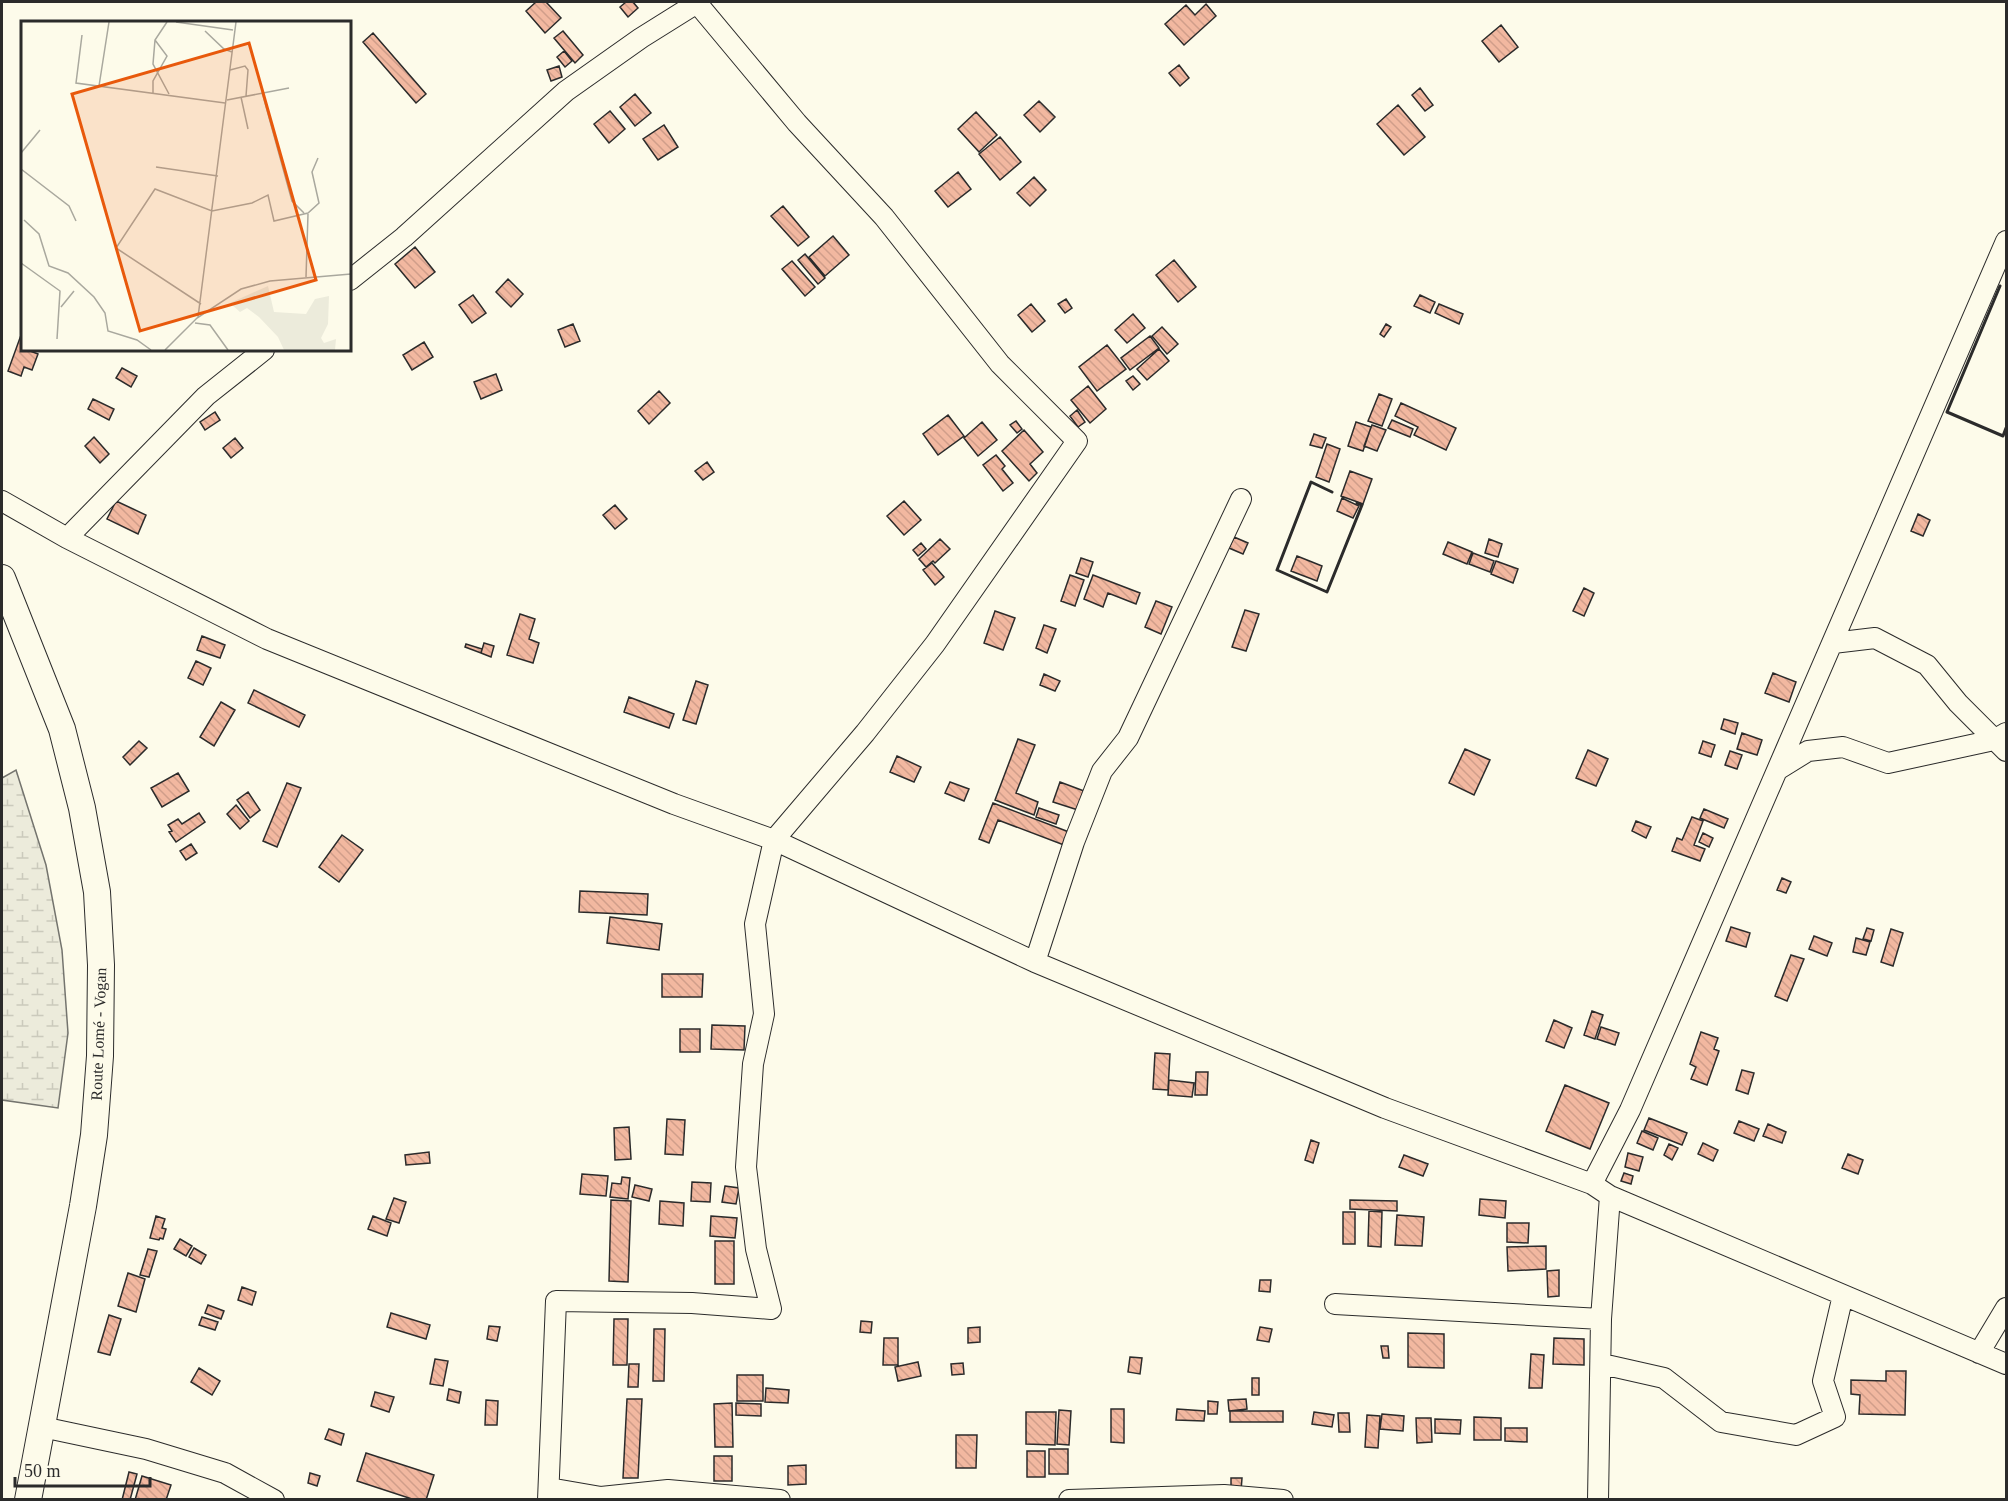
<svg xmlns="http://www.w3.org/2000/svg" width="2008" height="1501" viewBox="0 0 2008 1501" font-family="Georgia,serif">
  <defs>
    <pattern id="wetland-marsh" width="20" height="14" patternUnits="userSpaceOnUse" patternTransform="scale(1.5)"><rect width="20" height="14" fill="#ecebdb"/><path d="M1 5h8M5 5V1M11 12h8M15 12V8" fill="none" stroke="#cbcabc"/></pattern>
    <pattern id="building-back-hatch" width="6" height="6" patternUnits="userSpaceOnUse" patternTransform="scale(1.5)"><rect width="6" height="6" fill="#f2b8a0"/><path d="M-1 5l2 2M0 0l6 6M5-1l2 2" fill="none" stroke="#d09e8a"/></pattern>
  </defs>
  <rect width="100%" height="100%" fill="#fdfbea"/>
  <path fill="url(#wetland-marsh)" stroke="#74746e" stroke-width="1.5" d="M16,770L46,865L62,950L68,1033L58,1108L2,1100V778Z"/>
  <path fill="url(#building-back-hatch)" stroke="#2b2b2b" stroke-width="1.5" d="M536,2H546L561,18L545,33L526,11Z
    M626,2H633L638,8L628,17L620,7Z
    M1206,4L1216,16L1184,45L1165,24L1186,5L1195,15Z
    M1501,25L1518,47L1499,62L1482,41Z
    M563,31L583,55L575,63L554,38Z
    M373,33L426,94L416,103L363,42Z
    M564,51L572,61L565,67L557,57Z
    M1179,65L1189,78L1180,86L1169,73Z
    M559,66L562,77L551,81L547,70Z
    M1420,88L1433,105L1425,111L1412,95Z
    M635,94L651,113L635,126L620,107Z
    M1039,101L1055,117L1040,132L1024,115Z
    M1398,105L1425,137L1404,155L1377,124Z
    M610,111L625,129L609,143L594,124Z
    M976,112L997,135L979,152L958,129Z
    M664,125L678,147L658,160L643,139Z
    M1000,137L1021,162L1000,180L979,154Z
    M958,172L971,189L948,207L935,191Z
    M1034,177L1046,190L1030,206L1017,193Z
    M783,206L809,237L798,246L771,216Z
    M833,236L849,255L825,276L809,257Z
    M415,247L435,272L415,288L395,264Z
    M805,254L825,278L818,284L798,260Z
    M1174,260L1196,287L1178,302L1156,275Z
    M792,261L815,287L805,296L782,269Z
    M508,279L523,294L511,307L496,292Z
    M473,295L486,313L472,323L459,305Z
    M1420,295L1435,302L1430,313L1414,306Z
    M1066,299L1072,308L1065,313L1058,304Z
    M1031,304L1045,321L1032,332L1018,315Z
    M1439,304L1463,314L1459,324L1435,313Z
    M1133,314L1145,328L1127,343L1115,330Z
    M573,324L580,341L565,347L558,330Z
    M1386,324L1391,327L1384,337L1380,334Z
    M1162,327L1178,344L1167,354L1152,336Z
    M21,335L22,336V350H30V351L38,354L32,370L24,367L21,376L8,371Z
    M1150,336L1159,348L1130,370L1121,358Z
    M424,342L433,357L412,370L403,355Z
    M1107,345L1126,369L1097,391L1079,367Z
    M1159,349L1169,361L1147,380L1137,369Z
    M122,368L137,376L131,387L116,378Z
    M496,374L502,390L481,399L474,382Z
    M1133,376L1140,384L1133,390L1126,381Z
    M1088,386L1106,409L1090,423L1071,400Z
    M659,391L670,403L649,424L638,411Z
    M1379,394L1392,399L1382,426L1368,421Z
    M93,399L114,409L109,420L88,409Z
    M1401,403L1456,428L1446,450L1414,435L1418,427L1395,416Z
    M1077,410L1085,422L1078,427L1070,416Z
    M215,412L220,420L205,430L200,422Z
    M948,415L964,436L938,455L923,434Z
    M1392,420L1413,429L1410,437L1388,428Z
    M1016,421L1022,429L1017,433L1010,425Z
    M982,422L997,440L978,456L964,438Z
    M1356,422L1371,427L1363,451L1348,446Z
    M1372,425L1386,430L1377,451L1364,446Z
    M1024,430L1043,452L1030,464L1037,473L1029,481L1002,451Z
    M1314,434L1326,438L1322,448L1310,445Z
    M94,437L109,454L100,463L85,446Z
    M235,438L243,448L231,458L223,448Z
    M1327,444L1340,449L1329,482L1316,477Z
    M996,455L1005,466L1002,469L1013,483L1003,491L983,465Z
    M707,462L714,472L703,480L695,471Z
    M1350,471L1372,479L1363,504L1341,496Z
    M1342,498L1359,506L1353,518L1337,511Z
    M116,501L146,515L138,534L107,519Z
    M904,501L921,520L904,535L887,516Z
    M615,505L627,519L615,529L603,515Z
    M1918,514L1930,520L1923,536L1911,531Z
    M1234,537L1248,543L1243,554L1229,548Z
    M940,539L950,549L935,563L933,561L926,567L919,559Z
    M1489,539L1502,544L1498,557L1485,553Z
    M1448,542L1472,552L1467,564L1443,554Z
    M921,543L926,549L918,556L913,550Z
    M1473,553L1494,561L1490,572L1469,564Z
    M1297,556L1322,566L1317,581L1291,571Z
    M1081,558L1093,562L1088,577L1076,573Z
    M1496,561L1518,569L1513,583L1491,574Z
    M932,563L944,577L935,585L923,570Z
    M1070,575L1084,580L1075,606L1061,601Z
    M1093,575L1140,593L1136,604L1108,593L1103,607L1084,599Z
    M1584,588L1594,593L1584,616L1573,611Z
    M1156,601L1172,607L1161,634L1145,627Z
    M1245,610L1259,614L1246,651L1232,647Z
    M995,611L1015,618L1003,650L984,643Z
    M520,614L535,619L529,639L539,643L533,663L507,655Z
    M1044,625L1056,629L1047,653L1036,648Z
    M202,636L225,645L220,658L197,650Z
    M484,643L494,646L491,657L481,653Z
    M466,644L482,649L481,653L465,647Z
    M196,661L211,668L203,685L188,678Z
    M1773,673L1796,682L1789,702L1765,693Z
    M1044,674L1060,681L1055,691L1040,685Z
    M696,681L708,685L696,724L683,720Z
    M254,690L305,715L299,727L248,703Z
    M629,697L674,714L669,728L624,712Z
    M221,702L235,710L214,746L200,737Z
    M1724,719L1738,723L1735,734L1721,729Z
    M1742,733L1762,740L1757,755L1737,749Z
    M1018,739L1035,745L1016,793L1038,802L1034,815L995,800Z
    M139,741L147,748L130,765L123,757Z
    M1703,741L1715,745L1711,757L1699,753Z
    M1465,749L1490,760L1474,795L1449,783Z
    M1588,750L1608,759L1596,786L1576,778Z
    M1730,751L1742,755L1737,769L1725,765Z
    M897,756L921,767L914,782L890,772Z
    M178,773L189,791L162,807L151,788Z
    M950,782L969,789L964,801L945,793Z
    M1060,782L1084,791L1078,810L1053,802Z
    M287,783L301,788L277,847L263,841Z
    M248,792L260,810L250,818L237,800Z
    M993,803L1069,832L1064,845L998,820L989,843L979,839Z
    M236,805L249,821L240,829L227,814Z
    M1039,808L1059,815L1056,824L1036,817Z
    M1704,809L1728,819L1724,828L1700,818Z
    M199,813L205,822L176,842L169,832L172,831L168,825L178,819L182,824Z
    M1692,817L1703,821L1694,845L1705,849L1700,861L1672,851L1677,838L1682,840Z
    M1636,821L1651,827L1646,838L1632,831Z
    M1703,833L1713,838L1709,847L1699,842Z
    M342,835L363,850L339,882L319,867Z
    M191,844L197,853L186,860L180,851Z
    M1782,878L1791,882L1786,893L1777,890Z
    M580,891L648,894L647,915L579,912Z
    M610,917L662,924L659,950L607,943Z
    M1731,927L1750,933L1746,947L1726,941Z
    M1867,928L1874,930L1871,941L1863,939Z
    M1891,929L1903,933L1893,966L1881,962Z
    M1814,936L1832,943L1827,956L1809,949Z
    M1856,938L1870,942L1866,955L1853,952Z
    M1791,955L1804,959L1787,1001L1775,996Z
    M662,974H703L702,997H662Z
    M1592,1011L1603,1015L1595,1039L1584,1035Z
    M1554,1020L1572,1028L1564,1048L1546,1041Z
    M712,1025L745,1026L744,1050L711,1049Z
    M1601,1027L1619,1033L1615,1045L1597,1039Z
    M680,1029H700V1052H680Z
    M1701,1032L1718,1038L1714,1049L1719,1051L1707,1085L1691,1079L1696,1067L1690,1064Z
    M1155,1053L1170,1054L1168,1090L1153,1089Z
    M1742,1070L1754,1073L1748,1094L1736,1090Z
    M1196,1072H1208L1207,1095H1195Z
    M1169,1080L1194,1083L1192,1097L1168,1095Z
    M1565,1085L1609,1103L1590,1149L1546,1131Z
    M1649,1118L1687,1133L1682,1145L1644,1130Z
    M667,1119L685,1120L683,1155L665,1154Z
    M1739,1121L1759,1129L1754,1141L1734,1133Z
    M1768,1124L1786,1132L1782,1143L1763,1136Z
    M629,1127L631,1159L615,1160L614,1128Z
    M1642,1131L1658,1138L1653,1150L1637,1143Z
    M1311,1140L1319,1143L1313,1163L1305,1160Z
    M1703,1143L1718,1150L1713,1161L1698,1154Z
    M1669,1144L1678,1148L1672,1160L1664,1155Z
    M429,1152L430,1163L406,1165L405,1155Z
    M1628,1153L1643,1157L1639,1171L1625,1167Z
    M1848,1154L1863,1160L1858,1174L1842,1168Z
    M1404,1155L1428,1164L1423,1176L1399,1167Z
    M1624,1173L1633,1176L1631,1184L1621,1181Z
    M582,1174L608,1176L606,1196L580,1194Z
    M622,1177L630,1178L628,1199L610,1197L612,1183L621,1184Z
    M692,1182L711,1183L710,1202L691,1201Z
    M635,1185L652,1189L649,1201L632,1197Z
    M725,1186L739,1188L736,1204L722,1202Z
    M394,1198L406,1202L399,1223L386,1219Z
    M1480,1199L1506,1201L1505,1218L1479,1215Z
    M611,1200L631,1201L628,1282L609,1281Z
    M1350,1200L1397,1201V1211L1350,1209Z
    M660,1201L684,1203L683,1226L659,1224Z
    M1369,1211L1382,1212L1381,1247L1368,1246Z
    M1343,1212H1355V1244H1343Z
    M1397,1215L1424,1217L1422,1246L1395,1245Z
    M156,1216L165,1219L162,1228L166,1229L163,1239L160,1238L159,1240L150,1238Z
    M373,1216L391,1223L387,1236L368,1229Z
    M711,1216L737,1218L735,1238L710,1236Z
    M1507,1223H1529L1528,1243L1507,1242Z
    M180,1239L192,1246L186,1256L174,1249Z
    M715,1241H734V1284H715Z
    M1546,1246V1269L1508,1271L1507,1247Z
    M194,1248L206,1255L201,1264L189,1257Z
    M148,1249L157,1251L149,1277L140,1275Z
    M1559,1270V1296L1548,1297L1547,1271Z
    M128,1273L145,1279L136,1312L118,1306Z
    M1260,1280H1271L1270,1292L1259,1291Z
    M242,1287L256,1292L252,1305L238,1300Z
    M208,1305L224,1311L221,1319L205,1313Z
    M391,1313L430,1325L426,1339L387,1327Z
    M109,1315L121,1319L110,1355L98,1352Z
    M202,1317L218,1322L215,1330L199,1325Z
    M614,1319H628L627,1365H613Z
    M861,1321L872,1322L871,1333L860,1332Z
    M489,1326L500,1327L497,1341L487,1339Z
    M980,1327V1342L968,1343V1328Z
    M1260,1327L1272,1329L1269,1342L1257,1340Z
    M654,1329H665L664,1381H653Z
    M1408,1333L1444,1334V1368L1408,1367Z
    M884,1338H898V1365H883Z
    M1554,1338L1584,1339V1365L1553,1364Z
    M1381,1346H1388L1389,1358H1383Z
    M1531,1354L1544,1355L1542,1388H1529Z
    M1130,1357L1142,1358L1140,1374L1128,1372Z
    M435,1359L448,1361L443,1386L430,1384Z
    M918,1362L921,1376L898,1381L895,1367Z
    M963,1363L964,1374L952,1375L951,1364Z
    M629,1364H639L638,1387H628Z
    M199,1368L220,1381L212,1395L191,1382Z
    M1886,1371H1906L1905,1415L1859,1414L1860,1395L1851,1394V1380L1886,1381Z
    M737,1375H763V1401H737Z
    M1252,1378H1259V1395H1252Z
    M766,1388L789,1390L788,1403L765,1402Z
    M449,1389L461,1392L459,1403L447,1400Z
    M375,1392L394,1397L389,1412L371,1406Z
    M627,1399H642L638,1478H623Z
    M1246,1399L1247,1409L1229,1411L1228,1400Z
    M486,1400L498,1401L497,1425H485Z
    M1208,1401L1218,1402L1217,1414H1208Z
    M732,1403L733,1447H715L714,1404Z
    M736,1403L761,1404V1416L736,1415Z
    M1111,1409H1124V1443L1111,1442Z
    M1177,1409L1205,1411L1204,1421L1176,1420Z
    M1059,1410L1071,1411L1069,1445L1057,1444Z
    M1230,1411H1283V1422H1230Z
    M1026,1412H1056L1055,1445L1026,1444Z
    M1314,1412L1334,1415L1332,1427L1312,1424Z
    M1338,1413H1349L1350,1432H1339Z
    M1382,1414L1404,1416L1403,1431L1380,1429Z
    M1367,1415L1380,1416L1378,1448L1365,1447Z
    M1474,1417L1501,1418V1440H1474Z
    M1416,1418H1431L1432,1442L1417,1443Z
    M1435,1419L1461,1420L1460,1434L1435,1433Z
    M1505,1428H1527V1442L1505,1441Z
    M329,1429L344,1434L341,1445L325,1439Z
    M956,1435H977L976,1468H956Z
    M1049,1449H1068V1474H1049Z
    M1027,1451H1045V1477H1027Z
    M366,1453L434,1475L426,1500H415L357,1481Z
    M714,1456H732V1481H714Z
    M806,1465V1484L788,1485V1466Z
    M129,1472L137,1474L130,1500H122Z
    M310,1473L320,1476L317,1486L308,1483Z
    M142,1476L171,1485L166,1500H135Z
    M1231,1478H1242L1241,1491H1231Z"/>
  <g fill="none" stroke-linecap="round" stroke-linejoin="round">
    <defs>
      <path id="minor" d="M350,280L404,237L566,91L641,38L697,3L797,123L884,217L1000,364L1077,441L935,644L865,733L774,840L755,924L764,1014L753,1064L746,1167L756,1249L771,1309L692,1303L556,1301L548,1500
        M2,501L67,538L267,639L674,804L774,840L1035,962L1385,1108L1592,1184L1610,1196L2006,1364
        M67,538L206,396L264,350
        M1833,643L1875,638L1927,665L1958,703L2006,751
        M1779,769L1808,751L1843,747L1888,763L1994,740L2006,733
        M1035,962L1074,842L1102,771L1128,738L1241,499
        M1592,1184L1630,1110L2006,241
        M1335,1304L1601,1319
        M1979,1353L2006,1308
        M1602,1364L1664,1378L1721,1422L1796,1435L1835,1417L1823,1381L1843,1295
        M42,1427L146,1449L225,1473L274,1500
        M549,1488L601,1497
        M598,1500L601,1497L668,1490L780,1500
        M1069,1500L1224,1495L1283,1500
        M1598,1500L1601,1319L1610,1196"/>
      <path id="major" d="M2,578L62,729L82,808L97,892L101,965L100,1056L94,1135L83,1206L28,1500"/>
    </defs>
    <use href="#minor" stroke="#2b2b2b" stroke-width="22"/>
    <use href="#major" stroke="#2b2b2b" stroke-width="28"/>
    <use href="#minor" stroke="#fdfbea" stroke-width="20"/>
    <use href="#major" stroke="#fdfbea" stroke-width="26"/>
    <path stroke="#2b2b2b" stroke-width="3" d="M2000,286L1947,412L2003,436L2006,428
      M1332,492L1311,482L1277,570L1327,592L1362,505L1357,503"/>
  </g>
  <g text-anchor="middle" stroke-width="4.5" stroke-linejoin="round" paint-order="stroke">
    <g font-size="16" fill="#2b2b2b" stroke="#fdfbea">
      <text transform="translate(98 1034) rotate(-88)" y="6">Route Lomé - Vogan</text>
    </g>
  </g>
  <g transform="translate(21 21)">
    <rect width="330" height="330" fill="#fdfbea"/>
    <path d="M247,265L253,291L285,293L294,278L308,275L307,303L300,317L303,322L315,318L314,329H263L257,316L238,296L226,287L219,291L209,282Z" fill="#ecebdb"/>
    <path fill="none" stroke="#a9a89e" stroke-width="1.5" d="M146,1L134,19L132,43L148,73M155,1L212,9M184,10L203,28L211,31M61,14L55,62L204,82M209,49L224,45L227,49L225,75M78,65L88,1M241,71L271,180L283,192M132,72V60L146,35L134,19M220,76L227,108M206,79L268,67M0,132L19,109M135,146L197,155M0,148L48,185L55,200M3,199L18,213L28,245L47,252L73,276L84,292L87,310L116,319L130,329M0,242L39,270L36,318M285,256L287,193M180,283L95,227L134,168L191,190L231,182L247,174L253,200L287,192L298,182L291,151L297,137M40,286L53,270M177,296L215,1M174,302L189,304L207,329M144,329L176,297L220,268L249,260L330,253"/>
    <path fill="#e8590c" fill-opacity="0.15" stroke="#e8590c" stroke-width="3" d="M228,22L295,259L119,310L51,73Z"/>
    <rect width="330" height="330" fill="none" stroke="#2b2b2b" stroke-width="3"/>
  </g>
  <rect width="2008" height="1501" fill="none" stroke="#2b2b2b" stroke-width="6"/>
  <path d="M15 1477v9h135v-9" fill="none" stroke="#2b2b2b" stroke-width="3"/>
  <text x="24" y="1477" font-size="18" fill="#2b2b2b" stroke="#fdfbea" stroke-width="4.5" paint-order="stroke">50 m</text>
</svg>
